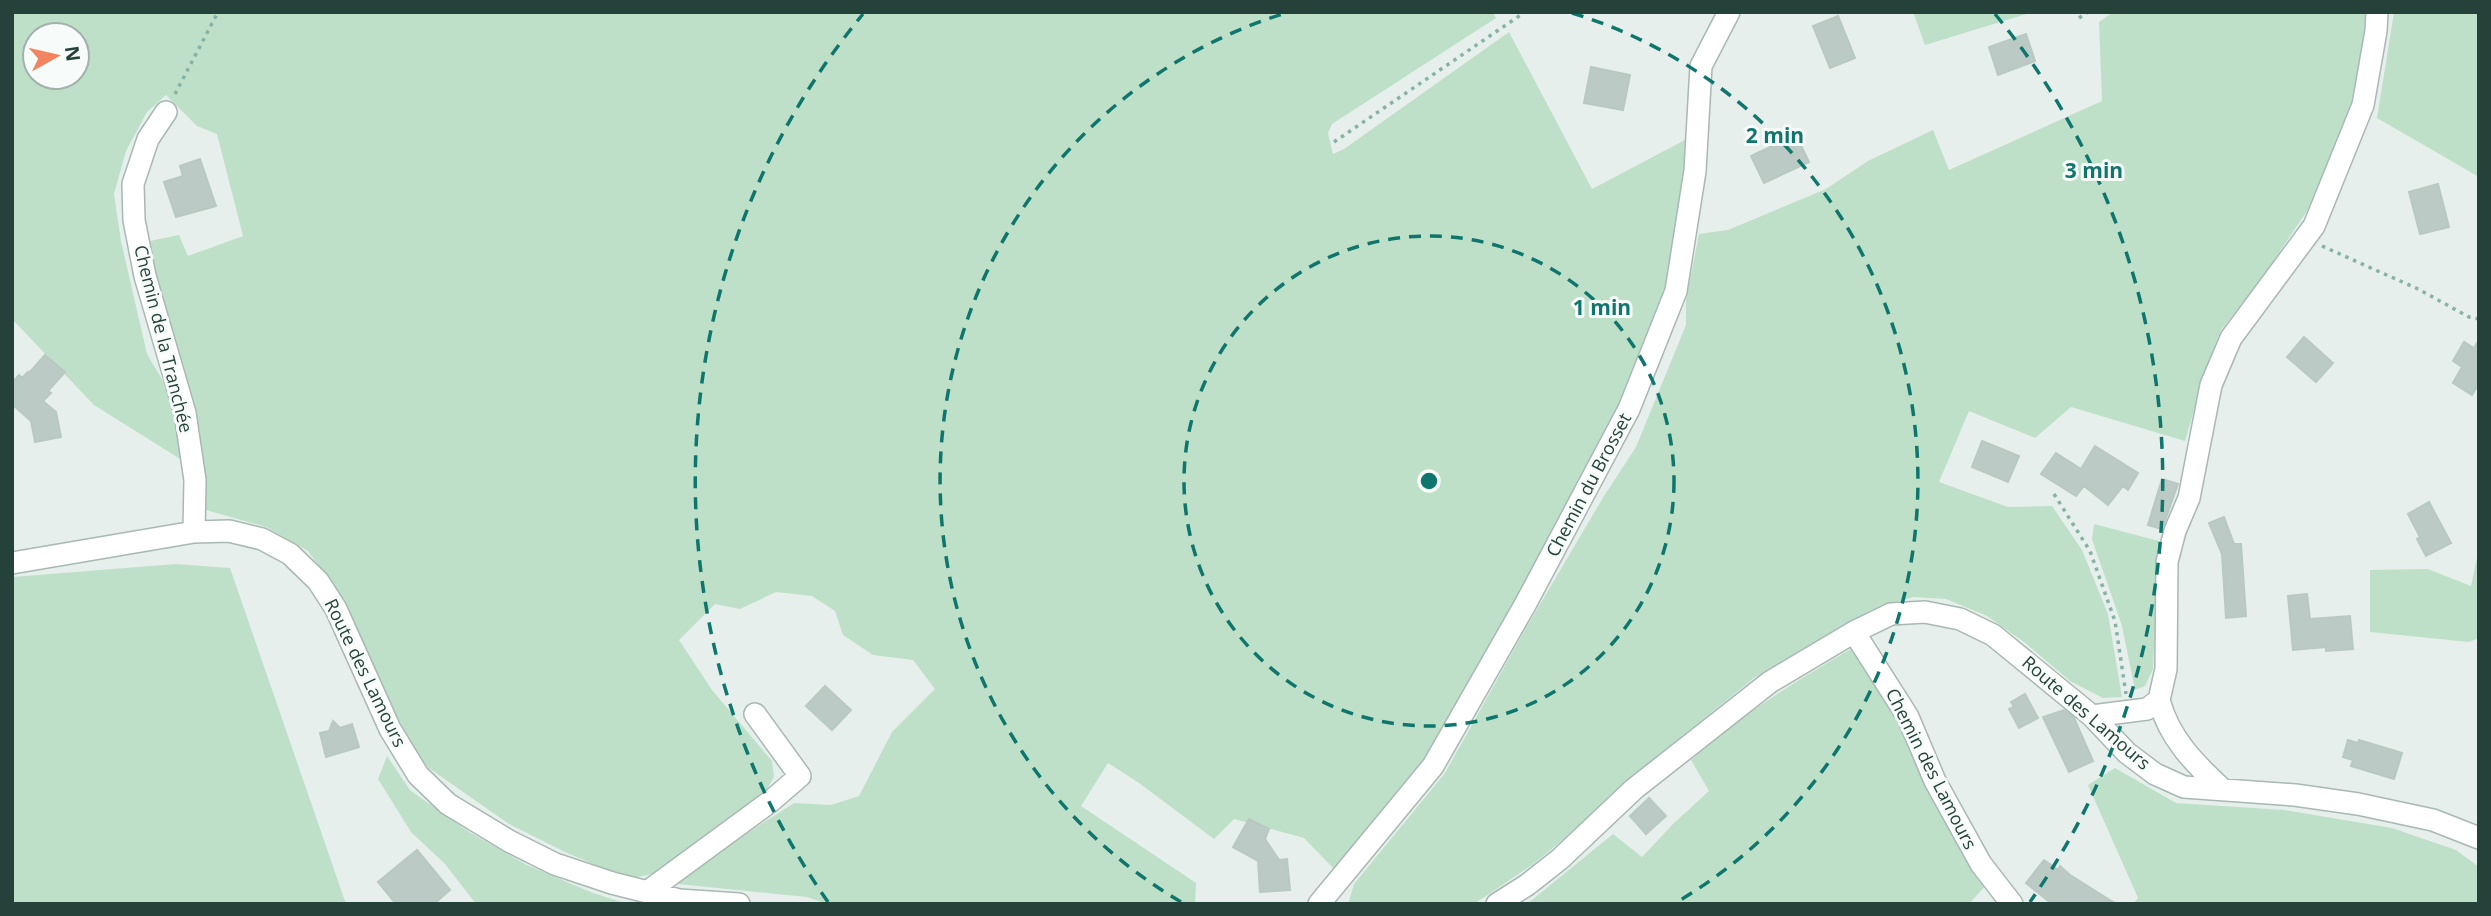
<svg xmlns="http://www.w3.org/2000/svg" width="2491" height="916" viewBox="0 0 2491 916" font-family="'Open Sans',sans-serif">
  <rect width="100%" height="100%" fill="#e6efeb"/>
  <path fill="#bfe0c8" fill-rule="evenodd" d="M12,12H1493L1496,18L1332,124L1328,133L1333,154L1344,149L1509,32L1592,189L1685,140L1687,167L1666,285L1607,432L1472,683L1421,766L1335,870L1304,838L1234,819L1214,839L1139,783L1108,763L1081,806L1196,883L1195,904H827L807,897L678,884L691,869L794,803L831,805L859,796L892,732L935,689L913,660L873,655L843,635L835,611L812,596L776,592L740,609L715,604L679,640L712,690L772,761L774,777L761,799L655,873L630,879L567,853L509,824L423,764L384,692L342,597L308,551L266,527L206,510L203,484L153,268L150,241L179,235L188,256L243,236L217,134L197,126L166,95L147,112L126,151L114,194L121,241L147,354L175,401L185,462L94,405L12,319ZM35,35H77V77H35Z
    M1913,12H2033L1925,45Z
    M2113,12H2367L2356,93L2334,150L2307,211L2264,275L2221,330L2207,367L2185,441L2071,407L2035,438L1969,411L1939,482L2008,507L2052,506L2082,550L2108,614L2122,697L2103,698L2070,681L2024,642L1987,616L1946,599L1913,597L1872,610L1754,678L1624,783L1575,830L1532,865L1474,904H1348L1354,884L1445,773L1526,628L1604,496L1636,447L1686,325V300L1699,234L1728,230L1826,189L1868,161L1933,130L1949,170L2102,101L2099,22Z
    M2394,12H2479V177L2377,118Z
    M2094,524L2159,541L2153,669L2145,686L2135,690L2122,626L2092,539Z
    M2479,548V638L2469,642L2370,632V570L2428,569L2471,586Z
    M176,564L230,568L346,904H12V577Z
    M1854,647L1858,658L1900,720L1967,862L1986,885L1969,904H1527L1613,834L1642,857L1673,824L1709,791L1691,760C1740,715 1796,681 1854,647Z
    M387,756L410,790L469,832L527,865L593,893L628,904H476L445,864L411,832L378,779Z
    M2115,768L2176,803L2284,810L2392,828L2456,850L2479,867V904H2133L2138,898L2088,785Z"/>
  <path fill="#bbcac4" stroke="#b8c9c2" stroke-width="2" d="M1838,16L1855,58L1830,68L1813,26Z
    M2026,34L2035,61L1998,75L1989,47Z
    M1591,67L1630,75L1623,110L1584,103Z
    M1796,135L1809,162L1764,183L1751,156Z
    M200,159L216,206L176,217L164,182L183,176L180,166Z
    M2438,184L2449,227L2420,234L2409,192Z
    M2304,337L2333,363L2316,382L2287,357Z
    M2479,340V383L2472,395L2453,383L2462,367L2453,361L2464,342L2474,348Z
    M45,355L65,372L48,391L51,393L43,401L56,412L61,437L35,442L31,421L12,404V383L19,375L22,378L28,372L29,373Z
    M1982,441L2019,456L2008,482L1972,467Z
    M2095,446L2138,473L2128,490L2123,486L2108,505L2084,486L2076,496L2041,474L2056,453L2081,469Z
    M2162,479L2178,484L2162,529L2148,525Z
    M2429,502L2451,543L2426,556L2417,539L2420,537L2408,514Z
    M2224,517L2234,544H2241L2246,616L2226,618L2222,554L2209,523Z
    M2307,594L2310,619L2350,616L2353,649L2326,651V647L2293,650L2288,596Z
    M825,686L851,710L832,730L806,706Z
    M2025,694L2038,718L2019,728L2009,709L2014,707L2011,702Z
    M2064,710L2074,718L2093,761L2069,772L2043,717Z
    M333,721L340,728L352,724L359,747L326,757L320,733L329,731Z
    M2348,740L2358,743L2359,740L2402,753L2394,779L2351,766L2353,760L2343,757Z
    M1649,798L1666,816L1646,834L1630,816Z
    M1249,819L1269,829L1265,839L1279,860L1287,859L1290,890L1260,892L1258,861L1233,847Z
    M417,850L450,890L434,904H396L378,882Z
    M2044,860L2058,870L2060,866L2070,875L2116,904H2052L2026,883Z"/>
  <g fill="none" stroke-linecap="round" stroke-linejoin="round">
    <defs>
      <path id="minor" d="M166,112L148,139L133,184L134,220L145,276L185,413L195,480L194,532
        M12,563L194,532L229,531L262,539L290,554L318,581L336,609L390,729L418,775L448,804L509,841L555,864L612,883L679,900L739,904
        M1854,632L1908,717L1935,781L1981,864L2012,904
        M2159,700C2169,738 2194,763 2222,789
        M2092,716L2147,709L2159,700L2166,669L2167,562L2175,531L2189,498L2211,385L2231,338L2314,226L2363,105L2376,31L2377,12
        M647,892L771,801L800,776L755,714
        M1319,904L1433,766L1526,603L1629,409L1676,291L1695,171L1701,66L1729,12
        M1497,904L1527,885L1560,859L1634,789L1770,682L1854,632L1891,614L1925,612L1960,619L1993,635L2092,716L2127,753L2155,774L2184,787L2295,795L2358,804L2433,820L2479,838"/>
    </defs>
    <use href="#minor" stroke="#a8b8b2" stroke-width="24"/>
    <path stroke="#86b3a5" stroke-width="3.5" stroke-dasharray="3.5 5" stroke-linecap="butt" d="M2079,18L2088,12
      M175,94L218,12
      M1334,142L1525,12
      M2322,246L2418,289L2469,317L2479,319
      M2054,494L2090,551L2115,621L2126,694"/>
    <use href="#minor" stroke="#fff" stroke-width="21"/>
  </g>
  <g fill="none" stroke="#0f766e" stroke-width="3.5" stroke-dasharray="12 9">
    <circle cx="1429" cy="481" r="245"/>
    <path d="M1181 902A489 489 0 0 1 1286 13M1572 13A489 489 0 0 1 1677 902"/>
    <path d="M828 902A734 734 0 0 1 863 14M1995 14A734 734 0 0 1 2030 902"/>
  </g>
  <g text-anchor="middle" stroke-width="6" stroke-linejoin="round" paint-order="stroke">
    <g font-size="18" fill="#24423a" stroke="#f7fbf9">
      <text transform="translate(163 339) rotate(76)" y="6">Chemin de la Tranchée</text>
      <text transform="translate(1589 485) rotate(-62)" y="6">Chemin du Brosset</text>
      <text transform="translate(365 673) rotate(64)" y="6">Route des Lamours</text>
      <text transform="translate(2086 713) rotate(41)" y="6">Route des Lamours</text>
      <text transform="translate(1931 769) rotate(63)" y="6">Chemin des Lamours</text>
    </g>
  </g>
  <circle cx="1429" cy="481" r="10" fill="#0f766e" stroke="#f7fbf9" stroke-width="3.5"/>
  <g font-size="21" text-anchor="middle" font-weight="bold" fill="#0f766e" stroke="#f7fbf9" stroke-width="6" stroke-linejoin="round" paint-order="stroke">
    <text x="1775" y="143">2 min</text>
    <text x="2094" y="178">3 min</text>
    <text x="1602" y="315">1 min</text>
  </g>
  <rect width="2491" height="916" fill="none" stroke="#24423a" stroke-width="28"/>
  <g transform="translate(56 56) rotate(82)"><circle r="33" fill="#f7fbf9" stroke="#a3b1ad" stroke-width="2"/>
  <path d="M0-5L12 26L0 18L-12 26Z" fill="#f4845f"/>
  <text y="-10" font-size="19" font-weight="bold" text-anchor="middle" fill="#24423a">N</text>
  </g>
</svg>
